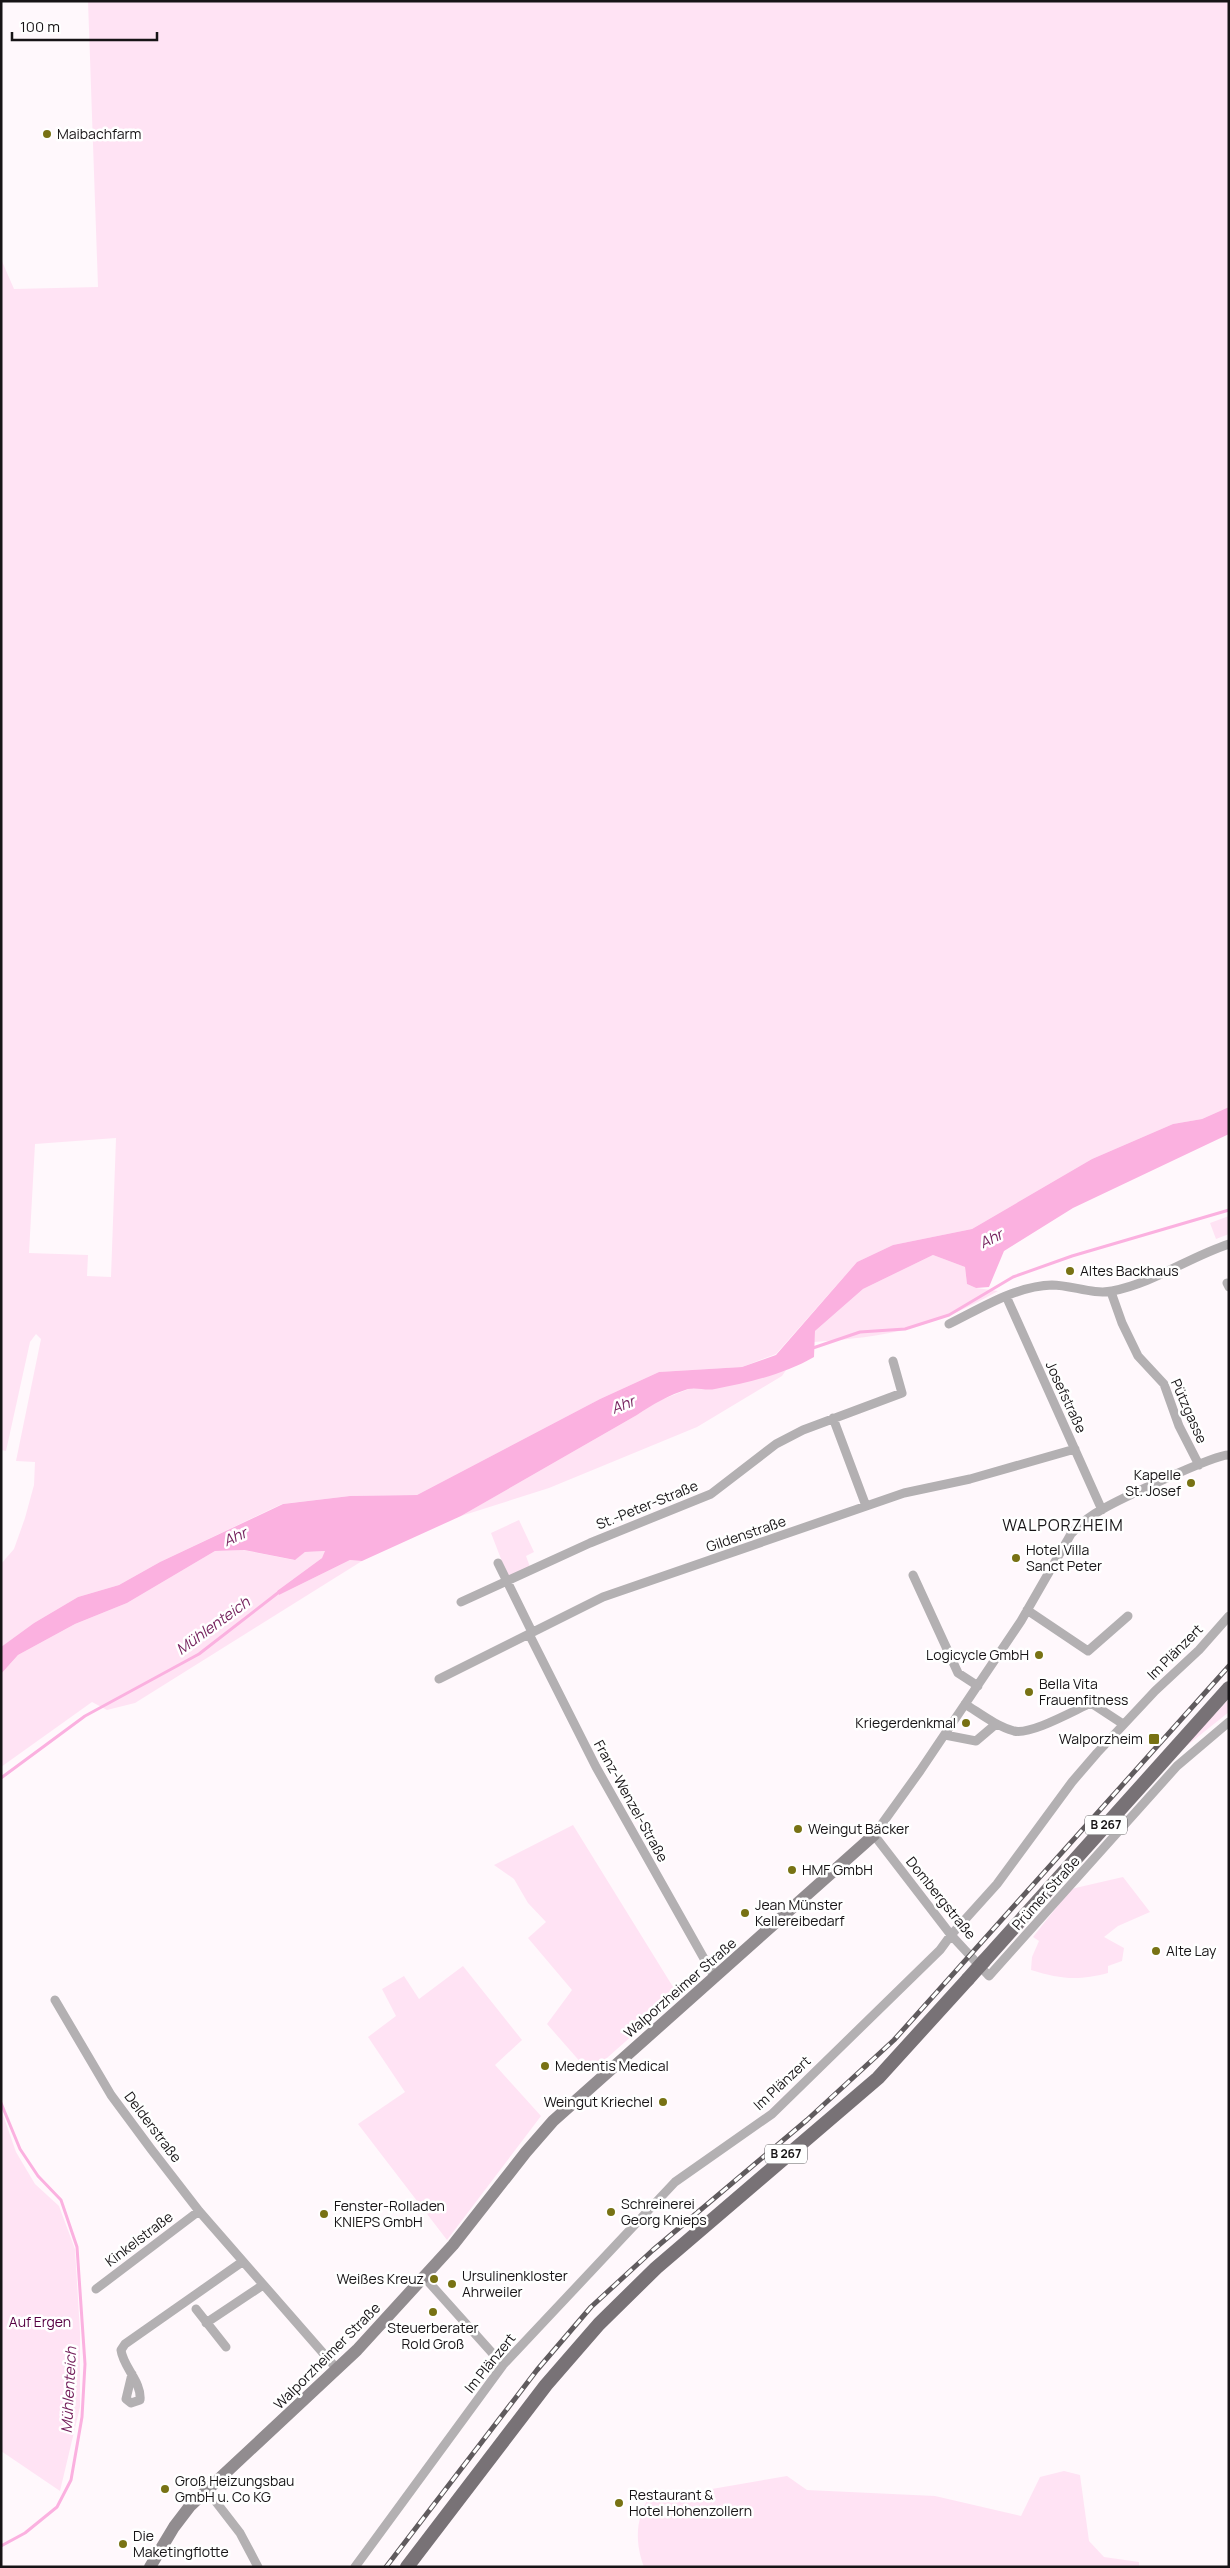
<svg xmlns="http://www.w3.org/2000/svg" width="1230" height="2568" viewBox="0 0 1230 2568" font-family="Manrope,sans-serif">
  <rect width="100%" height="100%" fill="#fff8fc"/>
  <path fill="#ffe3f4" fill-rule="evenodd" d="M88,1H1229V1107L1202,1119L1173,1124L1092,1159L972,1229L893,1245L857,1262L776,1354L742,1367L659,1372L600,1399L417,1495L350,1496L282,1504L160,1562L119,1585L78,1597L34,1623L1,1647V1564L14,1549L25,1518L34,1485L35,1462L16,1461L41,1339L36,1334L30,1342L6,1451L1,1450V259L14,289L98,287ZM116,1138L111,1277L87,1276L88,1255L29,1253L35,1144Z
    M1229,1216V1234L1216,1239L1210,1223Z
    M933,1255L965,1267L967,1284L976,1288L998,1291C934,1328 886,1337 814,1342L815,1331L863,1289Z
    M786,1370L782,1376L697,1427L549,1488L461,1516L637,1415L656,1402L691,1388L713,1389Z
    M519,1520L534,1552L526,1556L530,1567L508,1577L491,1533Z
    M243,1550L294,1560L305,1552L326,1551L322,1558L277,1591L279,1595L350,1560L362,1561L135,1703L107,1710L92,1702L1,1767V1674L18,1655L75,1624L127,1603L215,1551Z
    M1229,1699V1712L1180,1751Z
    M573,1825L678,1995L590,2073L547,2024L572,1990L528,1938L546,1922L528,1903L514,1879L494,1865Z
    M1123,1877L1150,1912L1118,1926L1104,1937L1124,1948L1122,1961L1108,1966V1973C1078,1981 1060,1979 1031,1970L1032,1957L1039,1941L1033,1937L1071,1889Z
    M463,1966L522,2040L495,2065L541,2116L447,2240L358,2124L405,2092L368,2037L396,2016L382,1989L404,1976L419,1999Z
    M1,2109L16,2152L35,2184L59,2206L75,2249L80,2332V2407L60,2491L1,2451Z
    M1064,2471L1080,2475L1089,2541L1104,2557L1139,2562V2567H644C634,2541 636,2516 651,2494L677,2495L787,2476L807,2490L935,2496L1021,2516L1040,2477Z"/>
  <path fill="#fbb1e0" d="M1229,1107V1134L1073,1208L1004,1251L989,1287L976,1288L967,1284L965,1267L933,1255L863,1289L815,1331L814,1357C785,1374 747,1383 715,1389C706,1391 697,1387 688,1389C669,1395 653,1404 637,1415L461,1516L362,1561L350,1560L279,1595L277,1591L322,1558L325,1551L305,1552L295,1560L244,1550L215,1551L127,1603L75,1624L18,1655L1,1674V1647L34,1623L78,1597L119,1585L160,1562L283,1504L350,1496L417,1495L600,1399L659,1372L742,1367L776,1355L857,1262L893,1245L972,1229L1092,1159L1173,1124L1202,1119Z"/>
  <g fill="none" stroke-linecap="round" stroke-linejoin="round">
    <path stroke="#fbb1e0" stroke-width="3" d="M810,1349L860,1332L905,1329L949,1315L1013,1277L1072,1256L1229,1210
      M1,1778L85,1716L199,1654L279,1592
      M1,2103L20,2149L38,2176L61,2200L77,2247L85,2364L82,2417L71,2480L57,2507L25,2533L1,2546"/>
    <path stroke="#b3b0b2" stroke-width="9" d="M1227,1283L1229,1287
      M1111,1292L1122,1323L1138,1356L1164,1384L1179,1426L1199,1465
      M1006,1296L1102,1510
      M949,1324C980,1309 1015,1286 1052,1285C1071,1285 1094,1295 1112,1291C1154,1283 1189,1257 1229,1244
      M833,1418L866,1506
      M1229,1455C1215,1454 1118,1500 1101,1510C1090,1516 1080,1524 1071,1534L1021,1621L920,1771L874,1835L951,1935L989,1976L1177,1766L1229,1722
      M498,1563L532,1632
      M913,1575L958,1673L978,1686
      M461,1602L590,1543L711,1494L776,1444L803,1430L902,1393L893,1361
      M1027,1610L1088,1651L1128,1616
      M529,1634L596,1767L715,1978
      M439,1679L603,1597L904,1493L970,1479L1075,1449
      M965,1704C981,1714 996,1726 1014,1731C1031,1735 1073,1711 1091,1703L1123,1724
      M945,1735L976,1741L996,1724
      M55,2000L111,2095L151,2149L199,2211L337,2369
      M425,2278L503,2365
      M96,2289L199,2211
      M196,2309L226,2347
      M206,2323L263,2285
      M132,2374L126,2399L131,2403L140,2400C142,2382 123,2367 121,2350L125,2344L242,2262
      M206,2489L240,2533L258,2567
      M355,2567L503,2365L675,2182L772,2114L940,1950L951,1935L997,1884L1072,1782L1097,1753L1155,1691L1199,1650L1229,1616"/>
    <path stroke="#918c8f" stroke-width="12" d="M150,2567L174,2527L190,2506L357,2350L453,2245L526,2152L553,2121L874,1835"/>
    <path stroke="#787276" stroke-width="14" d="M984,1961L1229,1688
      M407,2567L546,2385L599,2324L656,2268L878,2078L968,1979"/>
    <defs>
      <path id="rail" d="M386,2567L537,2370L591,2307L653,2250L807,2120L894,2040L1229,1666"/>
    </defs>
    <use href="#rail" stroke="#605b5e" stroke-width="5"/>
    <use href="#rail" stroke="#fff" stroke-width="3" stroke-dasharray="9" stroke-linecap="butt"/>
    <path stroke="#787276" stroke-width="14" d="M968,1979L984,1961"/>
  </g>
  <g fill="#787214" stroke="#fff" stroke-width="2">
    <circle cx="47" cy="134" r="5"/>
    <circle cx="1070" cy="1271" r="5"/>
    <circle cx="1191" cy="1483" r="5"/>
    <circle cx="1016" cy="1558" r="5"/>
    <circle cx="1039" cy="1655" r="5"/>
    <circle cx="1029" cy="1692" r="5"/>
    <circle cx="966" cy="1723" r="5"/>
    <rect x="1148" y="1733" width="12" height="12" rx="2.5"/>
    <circle cx="798" cy="1829" r="5"/>
    <circle cx="792" cy="1870" r="5"/>
    <circle cx="745" cy="1913" r="5"/>
    <circle cx="1156" cy="1951" r="5"/>
    <circle cx="545" cy="2066" r="5"/>
    <circle cx="663" cy="2102" r="5"/>
    <circle cx="611" cy="2212" r="5"/>
    <circle cx="324" cy="2214" r="5"/>
    <circle cx="434" cy="2279" r="5"/>
    <circle cx="452" cy="2284" r="5"/>
    <circle cx="433" cy="2312" r="5"/>
    <circle cx="165" cy="2489" r="5"/>
    <circle cx="619" cy="2503" r="5"/>
    <circle cx="123" cy="2544" r="5"/>
  </g>
  <g text-anchor="middle" stroke-width="5" stroke-linejoin="round" paint-order="stroke">
    <g fill="#fff" stroke="#5d5a5c" stroke-width="1">
      <rect x="1085" y="1815.5" width="42" height="19" rx="4"/>
      <rect x="765" y="2144.5" width="42" height="19" rx="4"/>
    </g>
    <g font-size="12" font-weight="bold" fill="#171416">
      <text x="1106" y="1829">B 267</text>
      <text x="786" y="2158">B 267</text>
    </g>
    <g font-size="14" fill="#171416" stroke="#fff" text-anchor="start">
      <text x="57" y="139">Maibachfarm</text>
      <text x="1080" y="1276">Altes Backhaus</text>
      <text x="1181" y="1480" text-anchor="end">Kapelle<tspan x="1181" dy="16">St. Josef</tspan></text>
      <text x="1026" y="1555">Hotel Villa<tspan x="1026" dy="16">Sanct Peter</tspan></text>
      <text x="1029" y="1660" text-anchor="end">Logicycle GmbH</text>
      <text x="1039" y="1689">Bella Vita<tspan x="1039" dy="16">Frauenfitness</tspan></text>
      <text x="956" y="1728" text-anchor="end">Kriegerdenkmal</text>
      <text x="1143" y="1744" text-anchor="end">Walporzheim</text>
      <text x="808" y="1834">Weingut Bäcker</text>
      <text x="802" y="1875">HMF GmbH</text>
      <text x="755" y="1910">Jean Münster<tspan x="755" dy="16">Kellereibedarf</tspan></text>
      <text x="1166" y="1956">Alte Lay</text>
      <text x="555" y="2071">Medentis Medical</text>
      <text x="653" y="2107" text-anchor="end">Weingut Kriechel</text>
      <text x="621" y="2209">Schreinerei<tspan x="621" dy="16">Georg Knieps</tspan></text>
      <text x="334" y="2211">Fenster-Rolladen<tspan x="334" dy="16">KNIEPS GmbH</tspan></text>
      <text x="462" y="2281">Ursulinenkloster<tspan x="462" dy="16">Ahrweiler</tspan></text>
      <text x="424" y="2284" text-anchor="end">Weißes Kreuz</text>
      <text x="433" y="2333" text-anchor="middle">Steuerberater<tspan x="433" dy="16">Rold Groß</tspan></text>
      <text x="175" y="2486">Groß Heizungsbau<tspan x="175" dy="16">GmbH u. Co KG</tspan></text>
      <text x="629" y="2500">Restaurant &amp;<tspan x="629" dy="16">Hotel Hohenzollern</tspan></text>
      <text x="133" y="2541">Die<tspan x="133" dy="16">Maketingflotte</tspan></text>
    </g>
    <g font-size="14" fill="#171416" stroke="#fff">
      <text transform="translate(1066 1397) rotate(65)" y="5">Josefstraße</text>
      <text transform="translate(1189 1411) rotate(66)" y="5">Pützgasse</text>
      <text transform="translate(647 1505) rotate(-22)" y="5">St.-Peter-Straße</text>
      <text transform="translate(746 1534) rotate(-19)" y="5">Gildenstraße</text>
      <text transform="translate(1175 1652) rotate(-45)" y="5">Im Plänzert</text>
      <text transform="translate(631 1801) rotate(61)" y="5">Franz-Wenzel-Straße</text>
      <text transform="translate(1046 1893) rotate(-48)" y="5">Prümer Straße</text>
      <text transform="translate(941 1898) rotate(51)" y="5">Dombergstraße</text>
      <text transform="translate(680 1988) rotate(-41)" y="5">Walporzheimer Straße</text>
      <text transform="translate(782 2083) rotate(-43)" y="5">Im Plänzert</text>
      <text transform="translate(153 2127) rotate(53)" y="5">Delderstraße</text>
      <text transform="translate(139 2239) rotate(-37)" y="5">Kinkelstraße</text>
      <text transform="translate(327 2356) rotate(-45)" y="5">Walporzheimer Straße</text>
      <text transform="translate(490 2363) rotate(-51)" y="5">Im Plänzert</text>
    </g>
    <g font-size="14" fill="#560042" stroke="#fff">
      <text x="40" y="2327">Auf Ergen</text>
    </g>
    <g font-size="15" font-style="italic" fill="#76235e" stroke="#fff">
      <text transform="translate(991 1239) rotate(-27)" y="5">Ahr</text>
      <text transform="translate(623 1405) rotate(-21)" y="5">Ahr</text>
      <text transform="translate(235 1537) rotate(-24)" y="5">Ahr</text>
      <text transform="translate(213 1626) rotate(-36)" y="5">Mühlenteich</text>
      <text transform="translate(69 2390) rotate(-87)" y="5">Mühlenteich</text>
    </g>
    <g font-size="16" letter-spacing="1" fill="#171416" stroke="#fff">
      <text x="1063" y="1531">WALPORZHEIM</text>
    </g>
  </g>
  <rect width="1230" height="2568" fill="none" stroke="#171416" stroke-width="5"/>
  <path d="M12 32v8h145v-8" fill="none" stroke="#171416" stroke-width="2.5"/>
  <text x="20" y="32" font-size="15" fill="#171416" stroke="#ffffff" stroke-width="4" paint-order="stroke">100 m</text>
</svg>
